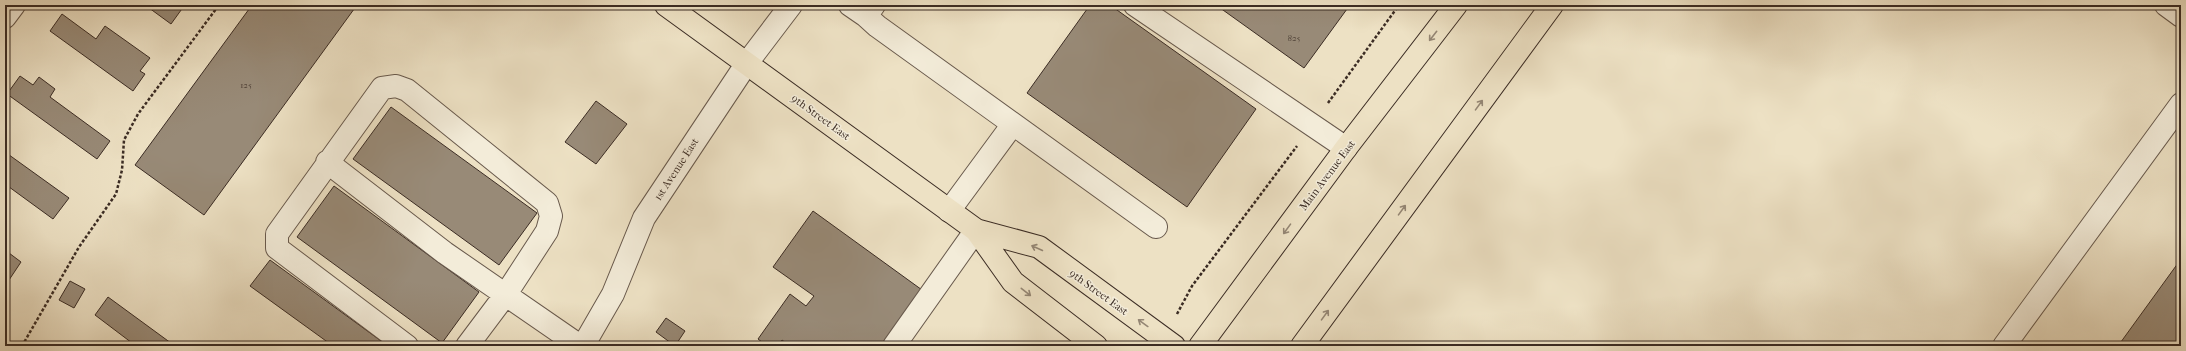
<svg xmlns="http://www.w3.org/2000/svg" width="2186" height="351" viewBox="0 0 2186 351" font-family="'IM FELL French Canon',serif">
  <rect width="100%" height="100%" fill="#ede1c4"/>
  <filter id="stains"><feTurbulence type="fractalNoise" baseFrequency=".005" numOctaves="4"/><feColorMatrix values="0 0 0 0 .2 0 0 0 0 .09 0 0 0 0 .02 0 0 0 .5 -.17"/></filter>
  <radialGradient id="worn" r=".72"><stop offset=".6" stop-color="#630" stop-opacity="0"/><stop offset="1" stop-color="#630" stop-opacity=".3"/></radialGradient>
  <path fill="#988a77" stroke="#3b2c24" d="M145,5H182L184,6L171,24Z
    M252,5H357L204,215L135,165Z
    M1090,5H1110L1256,109L1187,207L1027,93Z
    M1216,5H1342L1347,9L1304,68Z
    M62,14L96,39L105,26L150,58L140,71L145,74L133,91L50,31Z
    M20,76L33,85L39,77L55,89L50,97L110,141L97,159L7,94Z
    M596,101L627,124L596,164L565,142Z
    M391,107L537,213L499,265L353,159Z
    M5,152L69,198L53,219L5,184Z
    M334,186L479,292L442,343L297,237Z
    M813,211L929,295L892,346H882L879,344L877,346H790L782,340L778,346H767L758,339L790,294L806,306L814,296L773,267Z
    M5,250L21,262L9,280L5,277Z
    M2181,259V346H2118Z
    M270,260L388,346H333L250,286Z
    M70,281L85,289L74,308L59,300Z
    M108,297L175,346H136L95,315Z
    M666,318L685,331L675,346L656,332Z"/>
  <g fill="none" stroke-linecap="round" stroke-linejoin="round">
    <defs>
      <path id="minor" d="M850,5L866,16
        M874,5L866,16L877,26L1156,227
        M1135,5L1346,148
        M2166,5L2181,16
        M5,17L14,5
        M327,162L445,253L580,346
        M949,211L1013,124
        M407,346L277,248V234L382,88L396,86L407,90L547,203L551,216L547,231L506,294L467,346
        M583,346L613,294L644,218L747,63L791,5
        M894,346L976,230
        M2004,346L2181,104"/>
      <path id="major" d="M666,5L976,230L1013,282L1096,346
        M976,230L1039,247L1174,346
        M1200,346L1346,148L1456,5
        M1302,346L1552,5"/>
    </defs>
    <use href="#minor" stroke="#68594c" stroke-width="24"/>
    <use href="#major" stroke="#3b2c24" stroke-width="24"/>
    <path stroke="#3b2c24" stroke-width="2.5" stroke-dasharray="3 2" stroke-linecap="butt" d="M1328,103L1399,5
      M1177,314L1192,286L1297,146
      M22,346L79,247L116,194L122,170L124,140L138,114L219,5"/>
    <use href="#minor" stroke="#f3ecd9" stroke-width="22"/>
    <use href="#major" stroke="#ede1c4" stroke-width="22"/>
  </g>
  <defs><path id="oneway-shaft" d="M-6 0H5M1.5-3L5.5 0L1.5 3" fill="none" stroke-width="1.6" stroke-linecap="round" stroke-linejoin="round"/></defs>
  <g stroke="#948674">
    <use href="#oneway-shaft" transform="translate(1433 36) rotate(128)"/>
    <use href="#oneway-shaft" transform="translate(1479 105) rotate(-54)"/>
    <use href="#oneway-shaft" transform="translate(1402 210) rotate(-54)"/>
    <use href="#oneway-shaft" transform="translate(1287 229) rotate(126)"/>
    <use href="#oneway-shaft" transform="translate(1037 248) rotate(-156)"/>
    <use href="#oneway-shaft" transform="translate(1026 292) rotate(38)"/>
    <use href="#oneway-shaft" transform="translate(1325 315) rotate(-54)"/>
    <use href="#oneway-shaft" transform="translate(1143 323) rotate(-144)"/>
  </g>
  <g text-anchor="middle" stroke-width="3" stroke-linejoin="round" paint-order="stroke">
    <g font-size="9" fill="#524439">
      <text x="1294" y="41">825</text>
      <text x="246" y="88">125</text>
    </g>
    <g font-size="11" fill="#3b2c24" stroke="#f3ecd9">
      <text transform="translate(821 117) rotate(36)" y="4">9th Street East</text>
      <text transform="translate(676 169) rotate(-57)" y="4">1st Avenue East</text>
      <text transform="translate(1327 175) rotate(-53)" y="4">Main Avenue East</text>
      <text transform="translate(1099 292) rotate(36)" y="4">9th Street East</text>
    </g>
  </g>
  <rect width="2186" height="351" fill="none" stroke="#ede1c4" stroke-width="20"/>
  <rect x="6" y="6" width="2174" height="339" fill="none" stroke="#3b2c24" stroke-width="2"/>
  <rect x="10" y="10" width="2166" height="331" fill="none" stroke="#3b2c24"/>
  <rect width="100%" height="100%" filter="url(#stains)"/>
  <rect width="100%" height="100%" fill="url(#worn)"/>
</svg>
